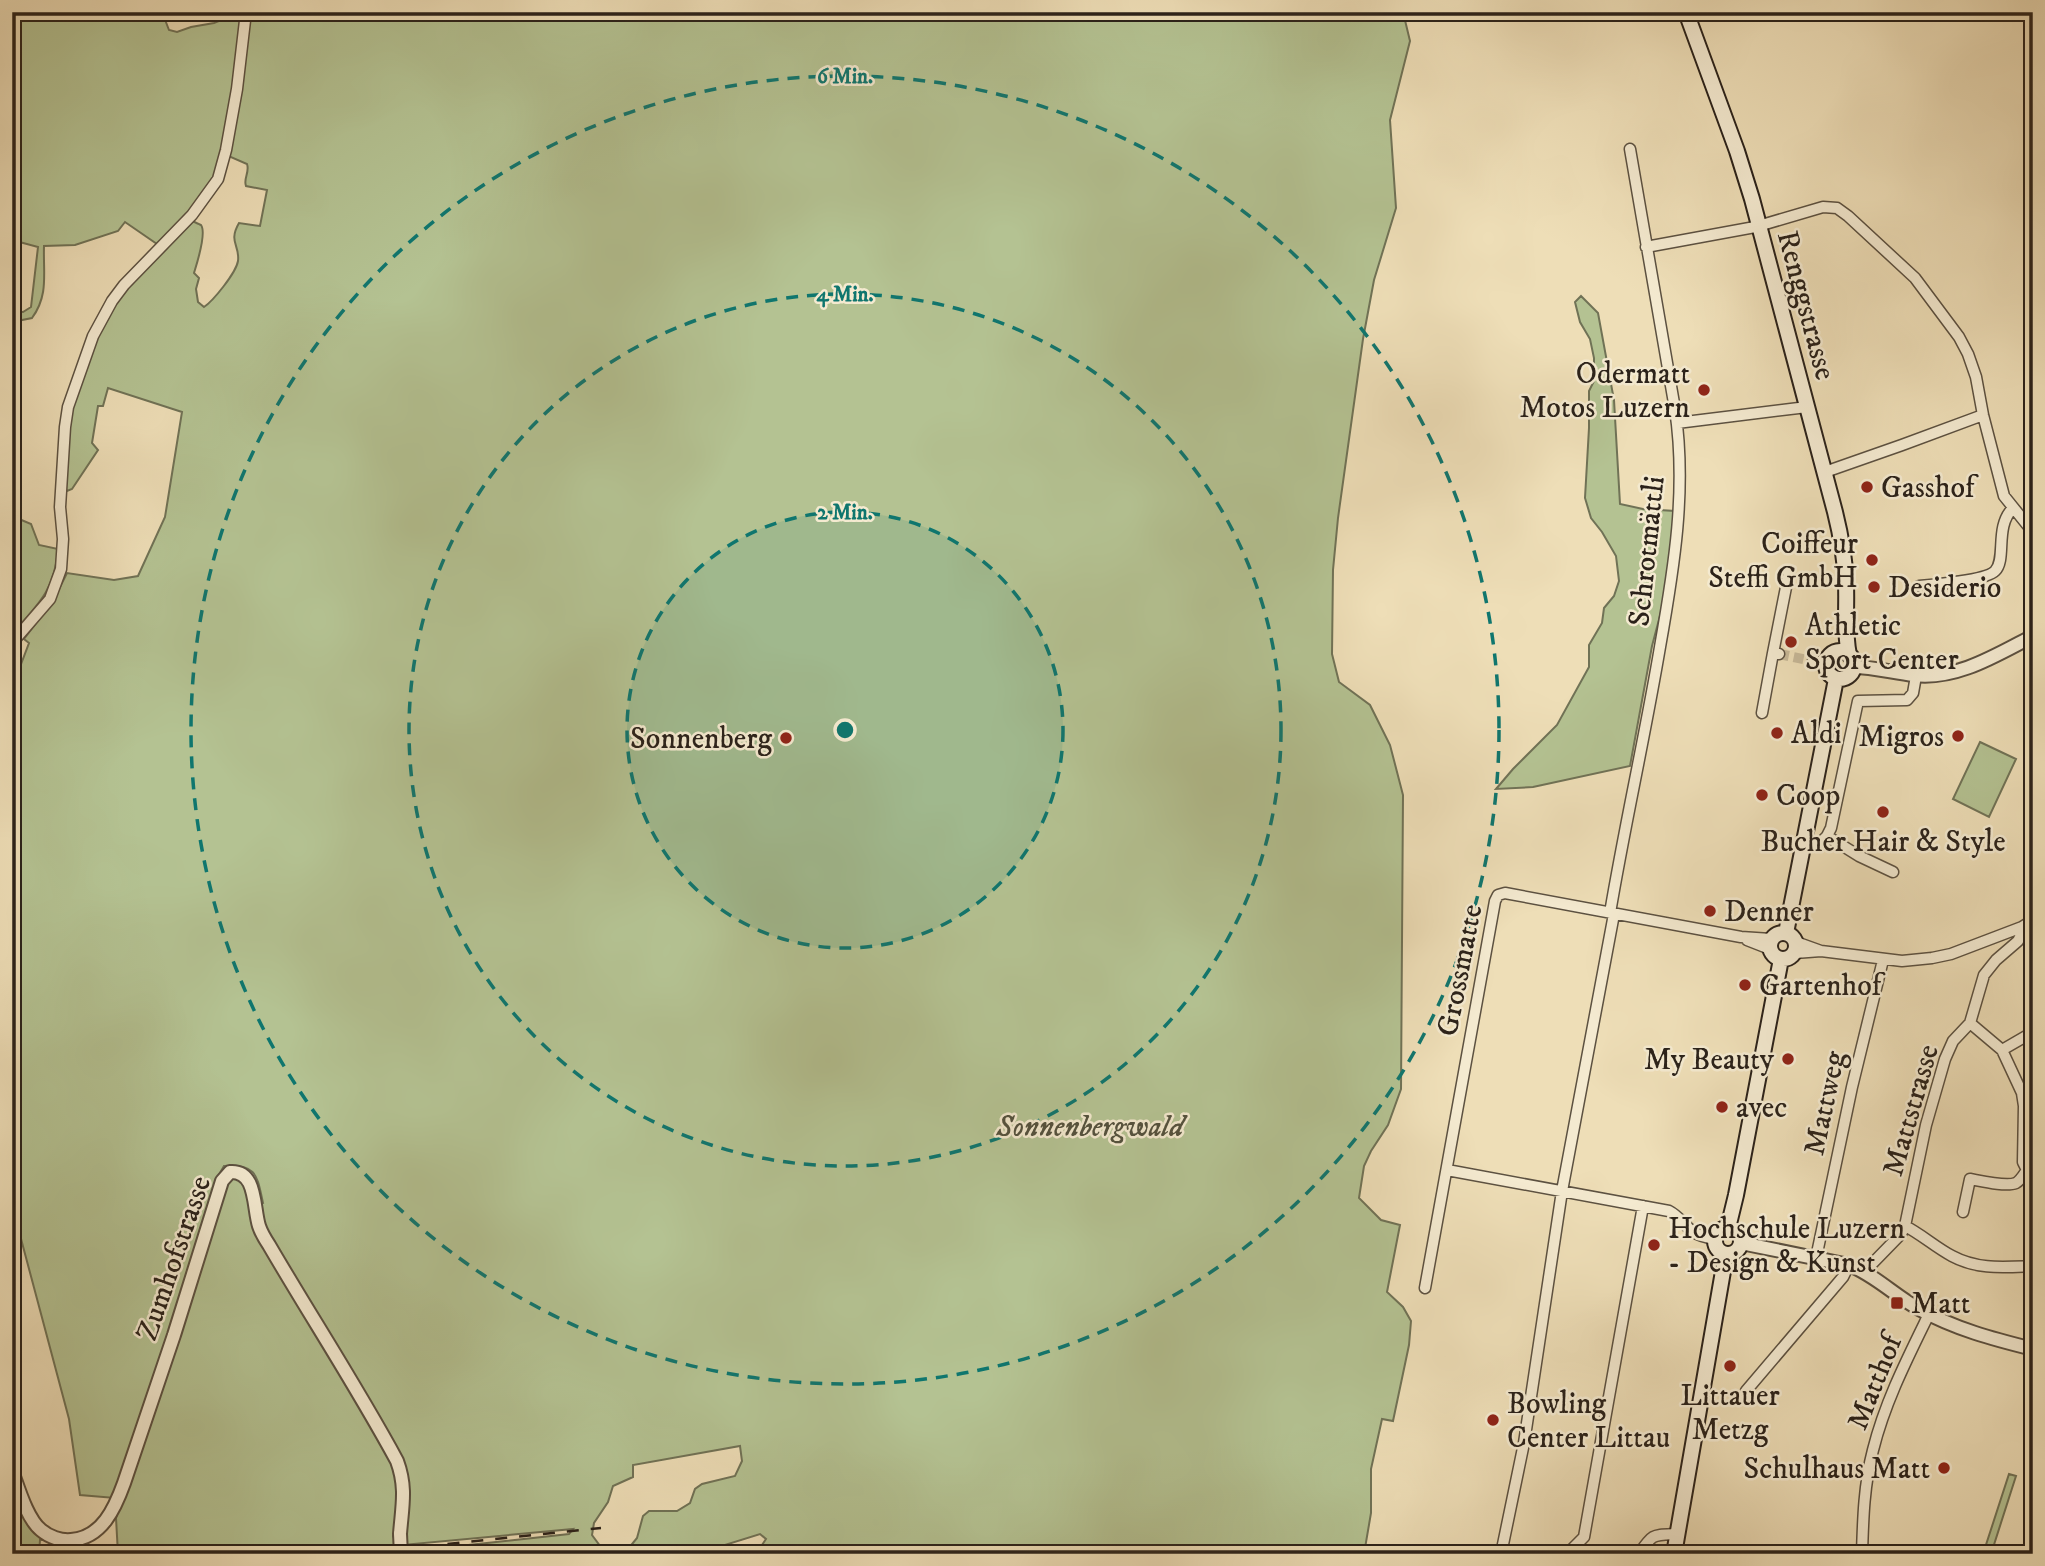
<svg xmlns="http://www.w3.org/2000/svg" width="2045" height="1566" viewBox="0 0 2045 1566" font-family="'IM FELL DW Pica',serif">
  <rect width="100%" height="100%" fill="#eedeb7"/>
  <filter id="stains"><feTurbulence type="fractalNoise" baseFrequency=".00286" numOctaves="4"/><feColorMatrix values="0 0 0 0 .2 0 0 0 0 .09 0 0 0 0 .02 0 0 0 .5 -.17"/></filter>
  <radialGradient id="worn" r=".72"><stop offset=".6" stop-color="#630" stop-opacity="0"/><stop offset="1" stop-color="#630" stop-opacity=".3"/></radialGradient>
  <path fill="#b4c292" stroke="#707256" stroke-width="2" d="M12,12H162L169,30L177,32L191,27L214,23L219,21L224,12H244L224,146L213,183L174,230L157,244L125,222L118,231L75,245L44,246C43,273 49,295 32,318L12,322V311L23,312L31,307L38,247L12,240Z
    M248,12H1403L1410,41L1390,120L1396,208L1374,280L1363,339L1338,518L1333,570L1332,654L1339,682L1370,705L1390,745L1403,795L1401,1089L1388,1125L1371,1151L1364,1166L1359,1198L1381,1220L1400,1225L1387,1292L1403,1307L1411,1321L1409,1345L1393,1421L1382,1419L1371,1469V1513L1364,1554H756L766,1539L760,1534L696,1554H624L637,1538L643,1516L649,1511H677L690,1503L695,1489L702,1484L735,1476L742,1461L740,1446L633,1465V1477L613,1486L608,1502L594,1523L592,1535L606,1554H404V1552L569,1534L573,1529L403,1545L404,1487L269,1239L257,1204L263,1203C257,1176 257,1163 224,1166L217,1178L207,1221L115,1498L80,1495L69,1419L12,1205V688L29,643L24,639L53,601L67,573L114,580L138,576L165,517L182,412L108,388L103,406H98L92,443L98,450L72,489L67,491L64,485L71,409L83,372L107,315L138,275L190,220C192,221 199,224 201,225C207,233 197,263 194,273L199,278L196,289L198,302L204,307C213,301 236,273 238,261C240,245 228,242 239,223L260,226L267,190L246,186C243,179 250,172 247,164L226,155Z
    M1581,296L1598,313L1614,400L1620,504L1643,509L1675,511L1673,549L1661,612L1652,646L1630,766L1533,787L1496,789L1513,769L1557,725L1589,667V645L1602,623L1604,608L1614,596L1619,581L1616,556L1602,532L1591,518L1585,498L1589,428V391L1594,381V358L1590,339L1580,322L1575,302Z
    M12,516L31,524L39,545L58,549C55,590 38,605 12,634Z
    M1980,742L2016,759L1989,817L1953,799Z
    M229,1175L243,1178L256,1227L325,1347L331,1360L381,1439L397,1478V1554H118L116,1518L122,1498Z
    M2009,1474L2016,1476L1991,1554H1983Z
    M12,1483L46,1540H40L39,1554H12Z"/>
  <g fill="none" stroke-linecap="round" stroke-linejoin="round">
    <path stroke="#c7b898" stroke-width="10" stroke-dasharray="10 5" stroke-linecap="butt" d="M1779,654L1813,661"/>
    <defs>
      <path id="minor" d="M1646,247L1755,227L1823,207L1837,208L1848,216L1915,278L1959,337L1968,354L1976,377L1983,415L2004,496L2033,532
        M1677,423L1807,407
        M1825,472L1902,445L1983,415
        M1919,586C1933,585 1987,580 1995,571C2007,559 1994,527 2013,508
        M12,643L50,599L61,569L63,539L60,507L65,427L68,407L93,336L112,301L124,285L192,215L218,179L226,150L237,89L246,12
        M1773,653L1789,572
        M1813,661L1826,664
        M1762,713L1773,653L1779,654
        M1827,836L1859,856L1893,872
        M1803,844H1819L1827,836L1831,828L1858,701L1907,700L1913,693L1916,676
        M1610,913C1625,824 1645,736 1660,647C1674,568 1687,489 1675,409L1630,149
        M1747,940L1770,949
        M1796,942L1821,951
        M1795,953L1821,951L1902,961L1932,958L1951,954L2022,927L2033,920
        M1970,1023L2002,1050L2022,1093L2024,1106L2023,1162L2027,1170L2033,1173
        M2002,1050L2033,1032
        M1447,1170L1669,1211C1679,1216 1684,1225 1692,1231C1699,1236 1707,1238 1715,1239
        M1963,1212L1970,1179C1981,1181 2006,1187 2016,1183C2021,1180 2024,1174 2027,1170
        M1905,1226C1921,1234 1935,1247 1952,1256C1978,1270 2004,1267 2033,1266
        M1816,1258L1852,1087L1883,960
        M1864,1272L1901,1234L1905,1226L1926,1125L1945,1059L1953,1041L1970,1023L1984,975L1996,960L2018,941L2022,933V927
        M1425,1288L1495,901L1498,895L1505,893L1741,937L1771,939
        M1746,1391L1843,1277L1849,1265
        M1501,1554L1524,1443L1562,1191L1614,914
        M1567,1554L1584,1537L1643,1206
        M1639,1554C1653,1533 1653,1535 1677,1534
        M1862,1554C1863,1519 1864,1484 1873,1450C1885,1402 1907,1359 1929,1314"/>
      <path id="tertiary" d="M1853,667C1874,667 1894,673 1914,675C1957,680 1996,655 2033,636
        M1741,1243L1849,1265C1875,1275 1895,1296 1919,1309C1955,1329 1993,1339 2033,1349
        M12,1471C18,1487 27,1519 41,1530C49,1537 61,1541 71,1540C102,1538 115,1508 124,1483L174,1335L222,1181L230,1172C257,1170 253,1207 259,1226C261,1232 265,1239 269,1245C311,1317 357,1387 397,1461C407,1488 402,1507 400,1534"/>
      <path id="secondary" d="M1686,12L1737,151L1752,199L1835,512C1841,536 1845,560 1846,584C1847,608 1844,631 1849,655
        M1826 665a14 14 0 1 1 28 0a14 14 0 1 1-28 0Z
        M1770 946a13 13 0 1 1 26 0a13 13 0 1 1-26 0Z
        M1786,933L1836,679
        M1715 1241a13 13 0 1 1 26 0a13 13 0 1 1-26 0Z
        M1728,1228L1736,1195L1781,959
        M1674,1554L1726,1254"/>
    </defs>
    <use href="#minor" stroke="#5c5141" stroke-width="13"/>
    <use href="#tertiary" stroke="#5c5141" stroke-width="16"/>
    <use href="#secondary" stroke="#2b221a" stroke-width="18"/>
    <use href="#minor" stroke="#f4ead0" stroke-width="10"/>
    <use href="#tertiary" stroke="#f4ead0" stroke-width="12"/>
    <use href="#secondary" stroke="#f4ead0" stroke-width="14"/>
    <path stroke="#2b221a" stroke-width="2.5" stroke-dasharray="12 12" stroke-linecap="butt" d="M352,1554L601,1528"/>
    <defs>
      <path id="tertiary-bridge" d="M400,1534L401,1554"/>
    </defs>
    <use href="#tertiary-bridge" stroke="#5c5141" stroke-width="16" stroke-linecap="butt"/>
    <use href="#tertiary-bridge" stroke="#f4ead0" stroke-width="12"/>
  </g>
  <circle cx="845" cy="730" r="218" fill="#0f766e" fill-opacity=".12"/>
  <g fill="none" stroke="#0f766e" stroke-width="3.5" stroke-dasharray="12 9">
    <circle cx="845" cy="730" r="218"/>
    <circle cx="845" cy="730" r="436"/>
    <circle cx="845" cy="730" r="654"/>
  </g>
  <g fill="#8f2418" stroke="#f4ead0" stroke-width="2.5">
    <circle cx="1704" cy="390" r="7"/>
    <circle cx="1867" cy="487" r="7"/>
    <circle cx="1872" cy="560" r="7"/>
    <circle cx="1874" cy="587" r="7"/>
    <circle cx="1791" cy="642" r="7"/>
    <circle cx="1777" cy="733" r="7"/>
    <circle cx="1958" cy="736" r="7"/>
    <circle cx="786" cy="738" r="7"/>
    <circle cx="1762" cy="795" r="7"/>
    <circle cx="1883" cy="812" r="7"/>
    <circle cx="1710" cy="911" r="7"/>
    <circle cx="1745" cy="985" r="7"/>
    <circle cx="1788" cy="1059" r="7"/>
    <circle cx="1722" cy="1107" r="7"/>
    <circle cx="1654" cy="1245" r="7"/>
    <rect x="1890" y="1296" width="14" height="14" rx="3.5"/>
    <circle cx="1730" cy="1366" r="7"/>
    <circle cx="1493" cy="1420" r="7"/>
    <circle cx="1944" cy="1468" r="7"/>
  </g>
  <g text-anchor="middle" stroke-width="5" stroke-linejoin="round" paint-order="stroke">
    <g font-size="30" fill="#2b221a" stroke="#f4ead0">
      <text transform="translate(1807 305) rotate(75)" y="10">Renggstrasse</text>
      <text transform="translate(1646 551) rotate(-84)" y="10">Schrotmättli</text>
      <text transform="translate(1459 970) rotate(-79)" y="10">Grossmatte</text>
      <text transform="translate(1824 1103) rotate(-78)" y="10">Mattweg</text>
      <text transform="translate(1910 1110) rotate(-74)" y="10">Mattstrasse</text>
      <text transform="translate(173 1258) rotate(-71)" y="10">Zumhofstrasse</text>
      <text transform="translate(1874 1382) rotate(-68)" y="10">Matthof</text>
    </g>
    <g font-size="30" fill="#2b221a" stroke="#f4ead0" text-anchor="start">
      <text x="1690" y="383" text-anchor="end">Odermatt<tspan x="1690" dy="34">Motos Luzern</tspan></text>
      <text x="1881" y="497">Gasshof</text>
      <text x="1858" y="553" text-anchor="end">Coiffeur<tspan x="1858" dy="34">Steffi GmbH</tspan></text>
      <text x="1888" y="597">Desiderio</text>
      <text x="1805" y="635">Athletic<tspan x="1805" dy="34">Sport Center</tspan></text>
      <text x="1791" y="743">Aldi</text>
      <text x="1944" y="746" text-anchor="end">Migros</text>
      <text x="772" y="748" text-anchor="end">Sonnenberg</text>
      <text x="1776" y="805">Coop</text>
      <text x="1883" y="851" text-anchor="middle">Bucher Hair &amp; Style</text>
      <text x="1724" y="921">Denner</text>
      <text x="1759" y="995">Gartenhof</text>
      <text x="1774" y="1069" text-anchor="end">My Beauty</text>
      <text x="1736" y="1117">avec</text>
      <text x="1668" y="1238">Hochschule Luzern<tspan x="1668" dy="34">- Design &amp; Kunst</tspan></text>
      <text x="1911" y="1313">Matt</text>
      <text x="1730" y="1405" text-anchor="middle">Littauer<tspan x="1730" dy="34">Metzg</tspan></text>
      <text x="1507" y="1413">Bowling<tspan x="1507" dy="34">Center Littau</tspan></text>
      <text x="1930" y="1478" text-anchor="end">Schulhaus Matt</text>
    </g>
    <g font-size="30" font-style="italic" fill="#54523e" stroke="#f4ead0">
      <text x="1090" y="1136">Sonnenbergwald</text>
    </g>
  </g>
  <circle cx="845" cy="730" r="10" fill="#0f766e" stroke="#f4ead0" stroke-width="3.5"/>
  <g font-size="21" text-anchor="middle" font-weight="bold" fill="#0f766e" stroke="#f4ead0" stroke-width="5" stroke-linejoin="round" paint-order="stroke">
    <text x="845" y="83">6 Min.</text>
    <text x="845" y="301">4 Min.</text>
    <text x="845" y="519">2 Min.</text>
  </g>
  <rect width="2045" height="1566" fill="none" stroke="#eedeb7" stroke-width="42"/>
  <rect x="14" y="14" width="2017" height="1538" fill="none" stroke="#2b221a" stroke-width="3.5"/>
  <rect x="21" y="21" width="2003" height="1524" fill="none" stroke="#2b221a" stroke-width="2"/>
  <rect width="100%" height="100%" filter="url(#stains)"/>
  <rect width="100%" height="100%" fill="url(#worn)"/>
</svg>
